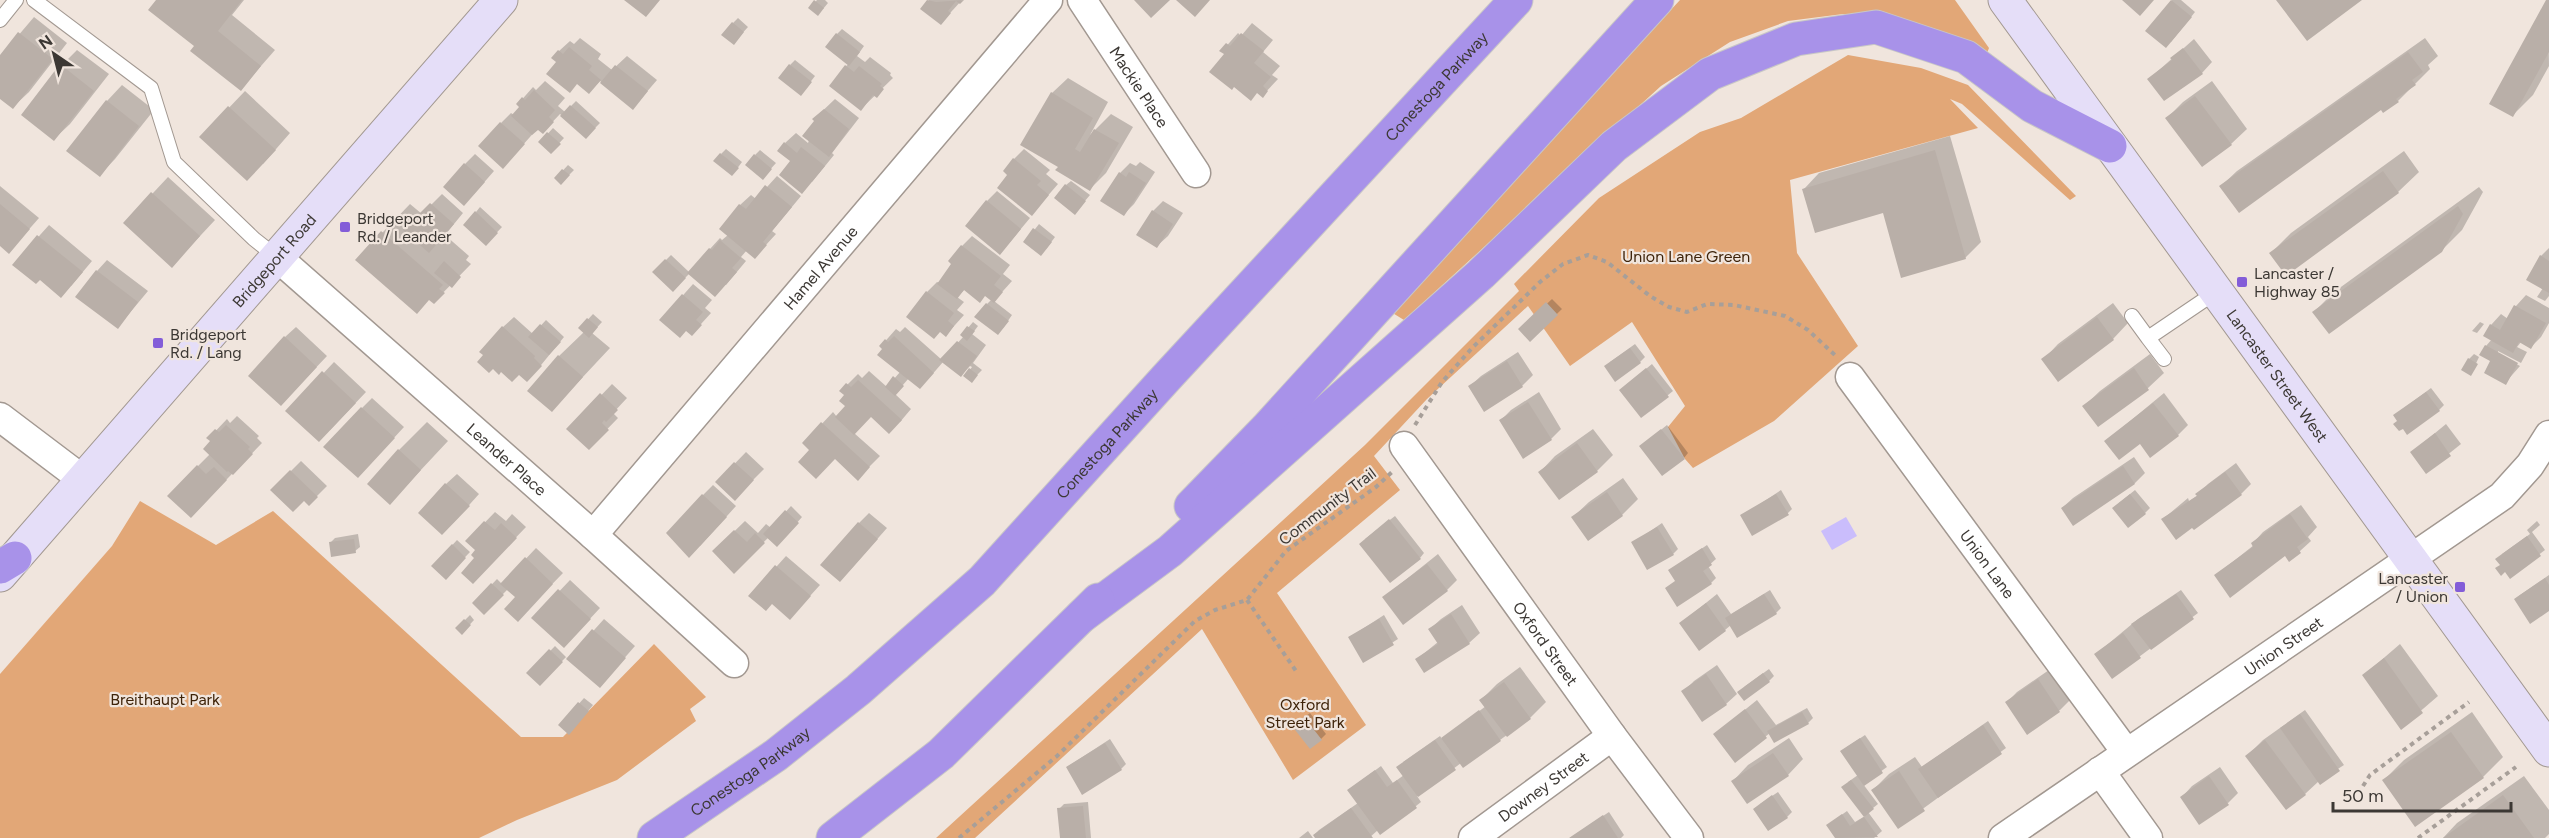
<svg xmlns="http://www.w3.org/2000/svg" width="2549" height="838" viewBox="0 0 2549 838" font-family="Figtree,sans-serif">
  <rect width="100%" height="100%" fill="#f0e5dd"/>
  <path fill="#e2a777" d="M1680,0H1955L1989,48L1985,58L1898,19L1843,14L1788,21L1730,42L1661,86L1404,320L1391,312Z
    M1848,55L1921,68L1968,85L2076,196L2070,200L1962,104L1950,99L1978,128L1790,180L1797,253L1858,346L1774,421L1693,468L1685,459L1668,427L1685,406L1632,322L1570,366L1528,306L1427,399L1374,456L1400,490L1277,593L1366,725L1293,780L1202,629L975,838H936L1365,445L1519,291L1514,284L1599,198L1700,132L1741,118Z
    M140,501L216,545L273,511L521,737H563L654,644L706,697L690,709L696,721L617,780L517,820L479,838H0V674L112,546Z"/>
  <path fill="#cabdfc" d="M1846,517L1857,536L1832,550L1821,531Z"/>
  <path fill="#0003" d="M158,0H244L232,15L275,50L241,89Z
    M817,0H825L828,3L823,9L810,8Z
    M929,0H962L941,23L922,9Z
    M2172,0H2181L2195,12L2171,42L2147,31Z
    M2548,0L2549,66L2533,95L2513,115Z
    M34,17L67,43L29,92L13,107L0,97V57Z
    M738,18L748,27L738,38L733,23Z
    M1252,23L1273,40L1263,52L1280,66L1272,75L1278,79L1263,95L1222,51L1238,33L1241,36Z
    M842,29L864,46L857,56L865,62L870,57L891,73L890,75L893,78L861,109L846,66L849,64L837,34Z
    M580,38L601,54L598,59L612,70L627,56L657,80L633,108L600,81L589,92L559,62V51L570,41L574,44Z
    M2425,38L2438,56L2428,65L2430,69L2398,101L2383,111L2381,108L2221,186L2237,171Z
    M2194,39L2212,62L2202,73L2149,79Z
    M77,50L109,74L70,124L54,139L62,65Z
    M795,60L815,76L805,89L790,65Z
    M1068,78L1108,102L1090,135L1111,114L1133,127L1106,173L1090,189L1060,166L1052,93Z
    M545,81L565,98L558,106L565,112L576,101L600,123L586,137L560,114L543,132L538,128L513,156L501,123L511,113L514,115L521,107L518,104L533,87L536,90Z
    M2212,81L2247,129L2231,144L2167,118L2183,102Z
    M122,85L154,110L115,159L100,175L107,101Z
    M245,91L290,133L263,164L201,137Z
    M835,99L859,118L832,153L834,155L812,182L792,161L785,143L796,133L808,143L816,121L814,119Z
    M553,128L564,138L551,152L540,142Z
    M1950,136L1981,242L1965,258L1884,212L1804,189L1819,173Z
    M726,149L742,162L736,170L721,154Z
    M1024,149L1050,170L1046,174L1058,184L1032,214L1010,174L1014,159Z
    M760,150L776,163L767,173L755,155Z
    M2404,151L2419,172L2398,192L2286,274L2271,253L2291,233Z
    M475,154L494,171L474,194L465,164Z
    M1140,162L1155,172L1134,204L1124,214L1120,173L1130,163L1136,166Z
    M568,165L574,170L561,183L556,178Z
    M777,176L801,196L772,231L776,234L765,246L747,250L741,257L746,261L726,285L690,273L673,290L654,272L671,255L689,272L720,238L722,240L728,235L740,205L751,195L756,199Z
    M168,177L215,220L187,250L125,223Z
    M1071,181L1090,195L1079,208L1066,185Z
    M0,186L39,218L9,252L0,244Z
    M2479,187L2483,192L2462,230L2441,251L2314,312L2334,292Z
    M997,191L1030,218L1010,242L987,201Z
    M442,194L463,213L445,235L469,256L466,260L471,264L434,302L357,259L410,204L422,214Z
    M1163,201L1183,213L1168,236L1157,246L1153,211Z
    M480,207L502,227L486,244L476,212Z
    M1039,224L1055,237L1046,249L1025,242Z
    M49,225L92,261L71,286L40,278L14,264Z
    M972,236L1010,265L1003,274L1012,281L994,301L1012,315L1003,328L987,304L992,299L986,295L965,289L957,297L964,302L957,310L964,315L946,335L927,292L937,282L940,283L962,246Z
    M2549,248V296L2545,301L2537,297L2543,288L2541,256Z
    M107,260L148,291L118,327L97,271Z
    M693,284L712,300L705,308L711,313L692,334L687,329L661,320Z
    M2526,295L2549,308V323L2541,337L2531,347L2521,342L2517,347L2527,352L2521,363L2498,351V354L2520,366L2505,383L2486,346L2492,339L2491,325L2501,314L2508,319L2516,306Z
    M1552,299L1562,309L1530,340L1520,329Z
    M2113,303L2128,323L2113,339L2043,360L2058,344Z
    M593,314L602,322L592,333L610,348L552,410L559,356L584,332L580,328Z
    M514,317L533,334L546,320L564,337L537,370L519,373L493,367L503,327Z
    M973,322L978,326L972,334L986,345L973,363L982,370L976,376H965L972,367L970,366L961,375L943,362L930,377L909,378L895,394L911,409L900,422L871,415L854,433L880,456L868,468L835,457L804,443L833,412L837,417L847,406L846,395L841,391L858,374L862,378L869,371L887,387L900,372L881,346L896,329L900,332L905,327L942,360L964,336L962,335Z
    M2480,322L2484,324L2477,333L2472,331Z
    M296,327L327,356L291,394L285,337Z
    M1635,344L1645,357L1640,362H1610Z
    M1518,352L1533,375L1522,386H1470L1481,376Z
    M2150,354L2164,373L2148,388L2098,425L2084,406L2100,391Z
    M2474,354L2479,357L2471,374L2469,359Z
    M334,362L366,392L330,430L288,411Z
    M1652,364L1673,391L1642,416L1626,385Z
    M612,384L627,398L613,413L618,418L589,448L569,429Z
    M2431,388L2444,405L2439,410L2399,421L2400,411Z
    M1539,392L1561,429L1551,439L1501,420L1511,410Z
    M2164,393L2188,425L2178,435L2140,442L2106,441Z
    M372,398L404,427L368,466L362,408Z
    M237,416L259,436L257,438L262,443L191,516L198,466L210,454L212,441L209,438L227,419L230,423Z
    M427,422L448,441L390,503L399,450Z
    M2446,424L2461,444L2426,472L2412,452Z
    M1667,425L1688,453L1684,458L1646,442Z
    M1593,429L1613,455L1597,471L1559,498L1540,472L1555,456Z
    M746,452L764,469L745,488L717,482Z
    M2134,457L2145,473L2135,483L2073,524L2062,508L2073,498Z
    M301,461L327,486L309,504L304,499L272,490Z
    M2236,463L2251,484L2241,494L2163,519L2188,498L2189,501L2198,495L2208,484Z
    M457,474L479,494L453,523L446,484Z
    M1623,478L1638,499L1622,515L1573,517L1589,502Z
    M713,485L736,506L700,546L703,495Z
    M1781,490L1792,509L1788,513L1742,516Z
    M2135,490L2150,508L2145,513L2119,503Z
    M2301,505L2317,527L2308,537L2311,541L2300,551L2289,560L2285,554L2216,575L2254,545L2253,543L2263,532Z
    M791,506L802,517L782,540L769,537L734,571L714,551L745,521L758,533L766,524L771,528Z
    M495,512L506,521L512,514L526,527L483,572L476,558L478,550L467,541Z
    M869,513L887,528L850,570L859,523Z
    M1395,516L1424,553L1420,558L1365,539Z
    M2537,521L2540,525L2532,532L2545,550L2510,577L2502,554L2530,534L2527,530Z
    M1662,523L1678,549L1673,554L1633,543Z
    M358,534L360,547L355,551L330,543L335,538Z
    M457,540L470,552L446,577L433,566Z
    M1707,545L1716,559L1708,566L1716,578L1711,583L1677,580L1670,570Z
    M536,548L563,573L528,609L508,589L484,613L474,603L497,579L502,584Z
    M1438,554L1457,580L1447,590L1384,597Z
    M786,556L820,585L800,607L750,596Z
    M2549,575V609L2515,599L2520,595Z
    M570,580L600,608L574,636L534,618Z
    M1770,590L1781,608L1776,613L1731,625L1725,630L1681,623L1717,594L1731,614Z
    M2181,590L2198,613L2112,677L2096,654L2138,619Z
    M1462,605L1480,633L1469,643L1417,659L1438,642L1430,629L1441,619Z
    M470,615L474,620L462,633L457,628Z
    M1384,615L1398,639L1363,661L1350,637Z
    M604,619L635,646L600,686L566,657L540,684L529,673L555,646L568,659Z
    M2400,644L2438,696L2402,727L2364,675Z
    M1717,665L1737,694L1726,704L1683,692L1694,681Z
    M1520,667L1546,702L1530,718L1500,740L1461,763L1417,796L1421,802L1416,806L1380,833L1378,830L1369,838H1317L1314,835L1319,830L1358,803L1354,786L1381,766L1393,783L1404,775L1403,762L1440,736L1442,739L1486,706L1481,700L1497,684Z
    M1769,669L1774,676L1769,681L1744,687Z
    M2049,670L2070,700L2060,710L2027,733L2007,702L2017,692Z
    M584,698L593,705L574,728L560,725Z
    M1757,700L1776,725L1807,708L1813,718L1808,723L1770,733L1735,760L1715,734Z
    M2305,710L2344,765L2319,781L2305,794L2247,756L2263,740Z
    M2472,712L2503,757L2483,777L2384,780L2404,760Z
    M1310,713L1326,734L1321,739L1299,721Z
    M1988,721L2006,748L1898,827L1873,790L1889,774L1915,757L1922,767Z
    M1865,735L1887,767L1863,784L1878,804L1868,812L1882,831L1874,838H1836L1828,826L1833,821L1847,811L1855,822L1865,816L1848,782L1858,775L1847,747Z
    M1789,738L1803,759L1788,775L1733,781L1748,765Z
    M1110,739L1126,764L1121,769L1067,767Z
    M2220,767L2238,793L2228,803L2182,797L2192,786Z
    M2524,776L2549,810V834L2545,838H2443L2457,823Z
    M1778,792L1792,812L1787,817L1760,804Z
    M1088,802L1091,838H1061L1059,809L1064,804Z
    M1609,812L1624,835L1621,838H1570Z
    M1308,831L1313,838H1299Z"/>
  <path fill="#b9afa8" d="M156,0H242L218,31L261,66L241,91L190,51L194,46L148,10Z
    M624,0H660L646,17Z
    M814,0L824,8L818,16L808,8Z
    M927,0L936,2L964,0L960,4L956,1L948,11L951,13L941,25L920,9Z
    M1134,0H1170L1151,18Z
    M1176,0H1210L1195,17Z
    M2122,0H2154L2140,16Z
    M2171,0L2192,17L2166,48L2145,31Z
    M2276,0H2362L2307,41Z
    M2546,0H2549V52L2513,117L2489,104Z
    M732,22L744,32L734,45L721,35Z
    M18,32L53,59L13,109L0,99V55Z
    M836,33L860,52L849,66L825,47Z
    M1241,33L1264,51L1254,63L1271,77L1263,86L1268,91L1263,98L1257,93L1251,101L1234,87L1232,90L1209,72L1224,54L1219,51L1226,43L1230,46Z
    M569,47L592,66L589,70L601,80L589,94L577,84L570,93L546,74L556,62L551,58L558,50L563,54Z
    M2183,48L2203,74L2164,101L2147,79L2172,60L2170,58Z
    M2408,52L2423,72L2412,80L2416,85L2396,99L2399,102L2383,113L2381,110L2239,213L2219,186Z
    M60,64L94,91L54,141L21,115Z
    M789,64L812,82L801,96L778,78Z
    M615,65L648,91L633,110L600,83Z
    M845,65L854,72L859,66L882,84L880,86L884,89L877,98L873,95L861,111L829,86Z
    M534,90L555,110L549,117L554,122L543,134L538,130L532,135L511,116L519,107L516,104L522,97L525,100Z
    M1051,92L1093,118L1075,149L1080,152L1094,129L1119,143L1090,191L1055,170L1058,167L1020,145Z
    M2195,96L2232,145L2202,167L2165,118Z
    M106,100L139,126L100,177L66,151Z
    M570,105L596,128L586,139L560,116Z
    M228,106L276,150L247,181L199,137Z
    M824,109L849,129L829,157L802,136L814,121L812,119Z
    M500,122L525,144L503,169L478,146Z
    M547,132L561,144L551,154L538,142Z
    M784,142L797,153L801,147L825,166L802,194L779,175L790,161L777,151Z
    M1935,150L1966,259L1901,278L1883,213L1815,233L1802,189Z
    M720,153L739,168L732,176L713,161Z
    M754,154L772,169L763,180L745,165Z
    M1013,158L1041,181L1037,185L1049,195L1032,216L997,188L1007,175L1003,171Z
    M464,163L485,182L464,206L443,187Z
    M562,169L570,175L561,185L554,178Z
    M2383,171L2399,193L2286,276L2269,253Z
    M1119,172L1126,177L1129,172L1146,183L1124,216L1100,201Z
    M1065,184L1086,201L1075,215L1054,198Z
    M765,185L792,207L763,242L767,245L755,259L719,229L739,204L746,209Z
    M151,192L200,236L172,268L123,223Z
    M986,200L1021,229L1000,255L965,226Z
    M430,203L454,224L429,253L403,230Z
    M0,204L30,229L9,254L0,246Z
    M2458,206L2463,214L2442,252L2329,334L2312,312Z
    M1152,210L1173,224L1157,248L1136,235Z
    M475,211L498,233L486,246L463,225Z
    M1033,228L1052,242L1041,256L1023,242Z
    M381,231L443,285L439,289L445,293L434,304L429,300L417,314L355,260Z
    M37,235L83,272L61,298L40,280L36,284L12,265Z
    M720,240L741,258L732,268L737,272L715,297L687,273L709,248L712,250Z
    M961,245L1001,276L994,285L1003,292L994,303L985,296L980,303L964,290L957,299L937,284L951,264L948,261Z
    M2540,255L2549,261V293L2526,280Z
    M665,259L686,278L673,292L652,272Z
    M444,261L461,277L452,288L434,273Z
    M96,270L138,302L118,329L75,297Z
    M926,291L954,313L948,321L954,326L946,337L940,332L934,339L906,317Z
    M682,294L703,312L696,320L702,325L692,336L686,331L680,338L659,320Z
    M1546,302L1558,315L1530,342L1518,329Z
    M986,303L1009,321L998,335L974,317Z
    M2514,305L2546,323L2531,349L2519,342L2513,353L2483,336L2490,324L2500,330Z
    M2097,317L2114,340L2058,382L2041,359Z
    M587,318L598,327L589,338L578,328Z
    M540,324L561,342L549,355L528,337Z
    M502,326L535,356L534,358L542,366L527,382L519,375L512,382L501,372L499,375L493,369L489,373L477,362L483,355L479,352Z
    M967,326L975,331L967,341L960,335Z
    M284,336L317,367L281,406L248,376Z
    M894,336L934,373L920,389L877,355L882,349L879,346L885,339L888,342Z
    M957,341L977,356L961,377L939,360Z
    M2485,345L2518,363L2506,385L2484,373L2490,361L2479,355Z
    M1630,348L1641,363L1615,382L1604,366Z
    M558,355L583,377L552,412L527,391Z
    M2468,358L2478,364L2471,376L2461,370Z
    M1507,361L1523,387L1484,412L1468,386Z
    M969,368L978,375L972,383L963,376Z
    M1646,368L1669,397L1641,418L1619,390Z
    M2134,368L2149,390L2098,427L2082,406Z
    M322,371L356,403L319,442L285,411Z
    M893,376L904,386L895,396L885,387Z
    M858,380L902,420L889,434L871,417L854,435L835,417L845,406L839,401L844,395L839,391L846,383L851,387Z
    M2426,392L2440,411L2407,435L2403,429L2399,431L2393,424L2397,421L2393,415Z
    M600,393L618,410L606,422L604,420L602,423L609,430L589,450L566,429Z
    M1528,402L1552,440L1523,459L1499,420Z
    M2153,403L2179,436L2150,458L2140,444L2119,460L2104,441Z
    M361,407L395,438L358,478L323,447Z
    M821,422L870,467L858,481L835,459L816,479L798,462L809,450L802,443Z
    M226,425L250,447L248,449L253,454L233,475L228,471L227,472L203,449L210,441L206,438L215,429L219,432Z
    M1661,429L1685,459L1662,476L1639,446Z
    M2435,433L2451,456L2426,474L2410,452Z
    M1577,443L1598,472L1559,500L1538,472Z
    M398,449L421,470L390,505L367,484Z
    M734,462L754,480L735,501L715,482Z
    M197,465L206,474L214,467L227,480L191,518L167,496Z
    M2123,466L2135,484L2073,526L2061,508Z
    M290,470L318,497L309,506L304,501L293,512L270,490Z
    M2225,472L2242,495L2194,530L2192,528L2176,540L2161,519L2197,496L2195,494Z
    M445,483L470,506L442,535L418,513Z
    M1607,492L1623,516L1588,541L1571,517Z
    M702,494L727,517L689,558L666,533Z
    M1776,494L1789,515L1752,536L1740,515Z
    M2130,494L2146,514L2128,528L2112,508Z
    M785,510L799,523L777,547L763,534Z
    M2290,514L2308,539L2297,547L2301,553L2289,562L2285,556L2230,598L2214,575L2253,547L2251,543Z
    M1389,519L1421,559L1390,583L1359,544Z
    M484,521L495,530L501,523L517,538L473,584L461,573L474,558L471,555L475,550L465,541Z
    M858,522L878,539L840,582L820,565Z
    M1657,527L1674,555L1647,570L1631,542Z
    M734,530L747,542L755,533L765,543L734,574L712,551Z
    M2527,536L2541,556L2510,579L2505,572L2501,576L2495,568L2500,565L2495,559Z
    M354,539L356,553L331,557L329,542Z
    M452,544L466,558L446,580L431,566Z
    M1702,548L1712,565L1703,571L1712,584L1677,607L1665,588L1675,581L1668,570Z
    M525,557L553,584L518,622L504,609L515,597L500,584Z
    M1427,564L1448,591L1403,625L1382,597Z
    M775,565L811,596L790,620L772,604L766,611L748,596Z
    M2545,578L2549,585V611L2530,624L2514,599Z
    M491,583L504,595L484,615L472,603Z
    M558,589L591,619L564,648L531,618Z
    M1764,594L1777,614L1737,638L1725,618Z
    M2176,594L2194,619L2151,650L2131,624Z
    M1706,603L1726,631L1699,651L1679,623Z
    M1451,614L1470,644L1424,673L1415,659L1438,644L1428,629Z
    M464,619L471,625L462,635L455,628Z
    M1379,619L1394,645L1363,663L1348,637Z
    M592,629L626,658L600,688L566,659Z
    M2123,633L2141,658L2112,679L2094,654Z
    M549,649L563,662L540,686L526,673Z
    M2384,658L2423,713L2401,730L2362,675Z
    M1763,673L1770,682L1744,701L1737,692Z
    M1706,674L1727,705L1702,722L1681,691Z
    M2038,679L2060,712L2027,735L2005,702Z
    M1504,682L1531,719L1507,737L1479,700Z
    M578,702L589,711L569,735L558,725Z
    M1745,709L1767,738L1735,763L1713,734Z
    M1479,710L1501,741L1463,768L1441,738Z
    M1802,712L1809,724L1774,743L1767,731Z
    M2300,714L2340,771L2320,785L2280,728Z
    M1304,717L1322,740L1310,749L1292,726Z
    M1983,725L2002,754L1938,798L1918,769Z
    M2451,732L2484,778L2415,827L2382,780Z
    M1860,738L1883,773L1864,786L1840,751Z
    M1435,740L1456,770L1418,797L1396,767Z
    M2265,740L2306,795L2286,810L2245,756Z
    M1105,743L1122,770L1082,795L1066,767Z
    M1773,753L1789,776L1747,804L1731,781Z
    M1375,770L1387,787L1397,780L1417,808L1380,835L1347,790Z
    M1899,771L1925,811L1898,829L1871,790Z
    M2209,776L2229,805L2199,825L2180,797Z
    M1851,780L1874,809L1864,817L1841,787Z
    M1772,795L1788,818L1768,831L1753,809Z
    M2503,795L2534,838H2443Z
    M1083,806L1086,838H1060L1057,808Z
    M1351,808L1373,838H1315L1313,835Z
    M1842,814L1850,826L1864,817L1878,837L1835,838L1826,825Z
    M1603,815L1618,838H1569Z"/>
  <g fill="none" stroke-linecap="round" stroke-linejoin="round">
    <defs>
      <path id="lane" d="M34,0L151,88L174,162L254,239L277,257
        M0,20L16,0
        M2132,316L2148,338
        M2164,359L2148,338L2216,292"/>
      <g id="street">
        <path id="s1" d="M1082,0L1196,173"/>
        <path id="s2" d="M277,257L593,535L734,663"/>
        <path id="s3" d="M1850,377L2126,752"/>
        <path d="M0,417L82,479"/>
        <path id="s4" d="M1404,446L1612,736L1689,838"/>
        <path id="s5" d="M593,535L1048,0"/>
        <path d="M2100,771L2148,838"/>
        <path id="s6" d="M1473,838L1612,736"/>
        <path id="s7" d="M2003,838L2502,496L2530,465L2549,435"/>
      </g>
      <g id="secondary">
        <path id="s8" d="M2005,0L2549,750"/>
        <path id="s9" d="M0,575L501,0"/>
      </g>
      <g id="highway">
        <path d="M1191,506L1266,429L1657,0"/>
        <path d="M0,567L15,558"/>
        <path d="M1082,616L1170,551L1481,274L1614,146L1710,74L1796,39L1876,27L1966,57L2032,106L2110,146"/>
        <path id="s10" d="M654,838L776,755L858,690L982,581L1166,378L1516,0"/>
        <path d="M833,838L941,754L1098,600"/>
      </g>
    </defs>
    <use href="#lane" stroke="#a29891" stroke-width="16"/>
    <use href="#street" stroke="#a29891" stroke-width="31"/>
    <use href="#secondary" stroke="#a29891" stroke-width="35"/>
    <use href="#highway" stroke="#c8c7c6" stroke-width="35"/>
    <path stroke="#a79f99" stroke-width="4" stroke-dasharray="4.5 4.5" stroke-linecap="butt" d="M1415,425L1442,382L1472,348L1540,282L1563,264L1588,255L1607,262L1650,296L1669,307L1687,312L1707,304L1734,305L1785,316L1808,330L1837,357
      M1247,600L1296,671
      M2363,786L2370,775L2469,702
      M959,838L1057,756L1195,621L1215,610L1247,600L1286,551L1376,487L1392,472
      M2418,838L2516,767"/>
    <use href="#lane" stroke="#fff" stroke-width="14"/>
    <use href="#street" stroke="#fff" stroke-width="28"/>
    <use href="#secondary" stroke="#e5def8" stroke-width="33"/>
    <use href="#highway" stroke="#a892e9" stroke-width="33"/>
  </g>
  <g fill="#835dd8" stroke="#f0e5dd" stroke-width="2">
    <rect x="339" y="221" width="12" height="12" rx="3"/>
    <rect x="2236" y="276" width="12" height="12" rx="3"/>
    <rect x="152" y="337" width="12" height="12" rx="3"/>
    <rect x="2454" y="581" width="12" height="12" rx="3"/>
  </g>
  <g text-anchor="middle" stroke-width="4.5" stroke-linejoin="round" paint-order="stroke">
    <g font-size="16" fill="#3c3834" stroke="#f0e5dd">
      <text dy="6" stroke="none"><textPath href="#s1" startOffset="104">Mackie Place</textPath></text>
      <text dy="6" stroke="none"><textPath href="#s10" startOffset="1089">Conestoga Parkway</textPath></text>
      <text dy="6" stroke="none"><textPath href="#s9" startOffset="417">Bridgeport Road</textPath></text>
      <text dy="6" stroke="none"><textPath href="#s5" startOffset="351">Hamel Avenue</textPath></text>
      <text dy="6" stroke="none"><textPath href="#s8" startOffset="464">Lancaster Street West</textPath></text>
      <text dy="6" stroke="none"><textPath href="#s10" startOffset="603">Conestoga Parkway</textPath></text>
      <text dy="6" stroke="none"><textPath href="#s2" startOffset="306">Leander Place</textPath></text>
      <text transform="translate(1327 506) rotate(-37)" y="6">Community Trail</text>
      <text dy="6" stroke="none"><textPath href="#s3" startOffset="232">Union Lane</textPath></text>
      <text dy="6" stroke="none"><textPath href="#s4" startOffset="243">Oxford Street</textPath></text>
      <text dy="6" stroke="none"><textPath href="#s7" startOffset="340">Union Street</textPath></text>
      <text dy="6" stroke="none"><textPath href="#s10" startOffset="117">Conestoga Parkway</textPath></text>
      <text dy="6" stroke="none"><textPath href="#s6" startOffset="87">Downey Street</textPath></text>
    </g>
    <g font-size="16" fill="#3c3834" stroke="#f0e5dd" text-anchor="start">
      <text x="357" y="224">Bridgeport<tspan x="357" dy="18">Rd. / Leander</tspan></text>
      <text x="2254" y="279">Lancaster /<tspan x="2254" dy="18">Highway 85</tspan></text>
      <text x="170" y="340">Bridgeport<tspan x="170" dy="18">Rd. / Lang</tspan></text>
      <text x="2448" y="584" text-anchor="end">Lancaster<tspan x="2448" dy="18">/ Union</tspan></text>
    </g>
    <g font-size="16" fill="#3e2309" stroke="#f0e5dd">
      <text x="1686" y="262">Union Lane Green</text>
      <text x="165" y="705">Breithaupt Park</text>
      <text x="1305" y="710">Oxford<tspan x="1305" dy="18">Street Park</tspan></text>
    </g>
  </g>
  <g transform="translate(54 54) rotate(325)" stroke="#f0e5dd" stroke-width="4.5" paint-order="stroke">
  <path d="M0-4.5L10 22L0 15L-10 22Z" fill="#3c3834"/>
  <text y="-9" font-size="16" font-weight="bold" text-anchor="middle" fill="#3c3834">N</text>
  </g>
  <path d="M2333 802v9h178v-9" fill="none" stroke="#3c3834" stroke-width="3"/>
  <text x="2342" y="802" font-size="18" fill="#3c3834" stroke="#f0e5dd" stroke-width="4.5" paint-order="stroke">50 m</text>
</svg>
